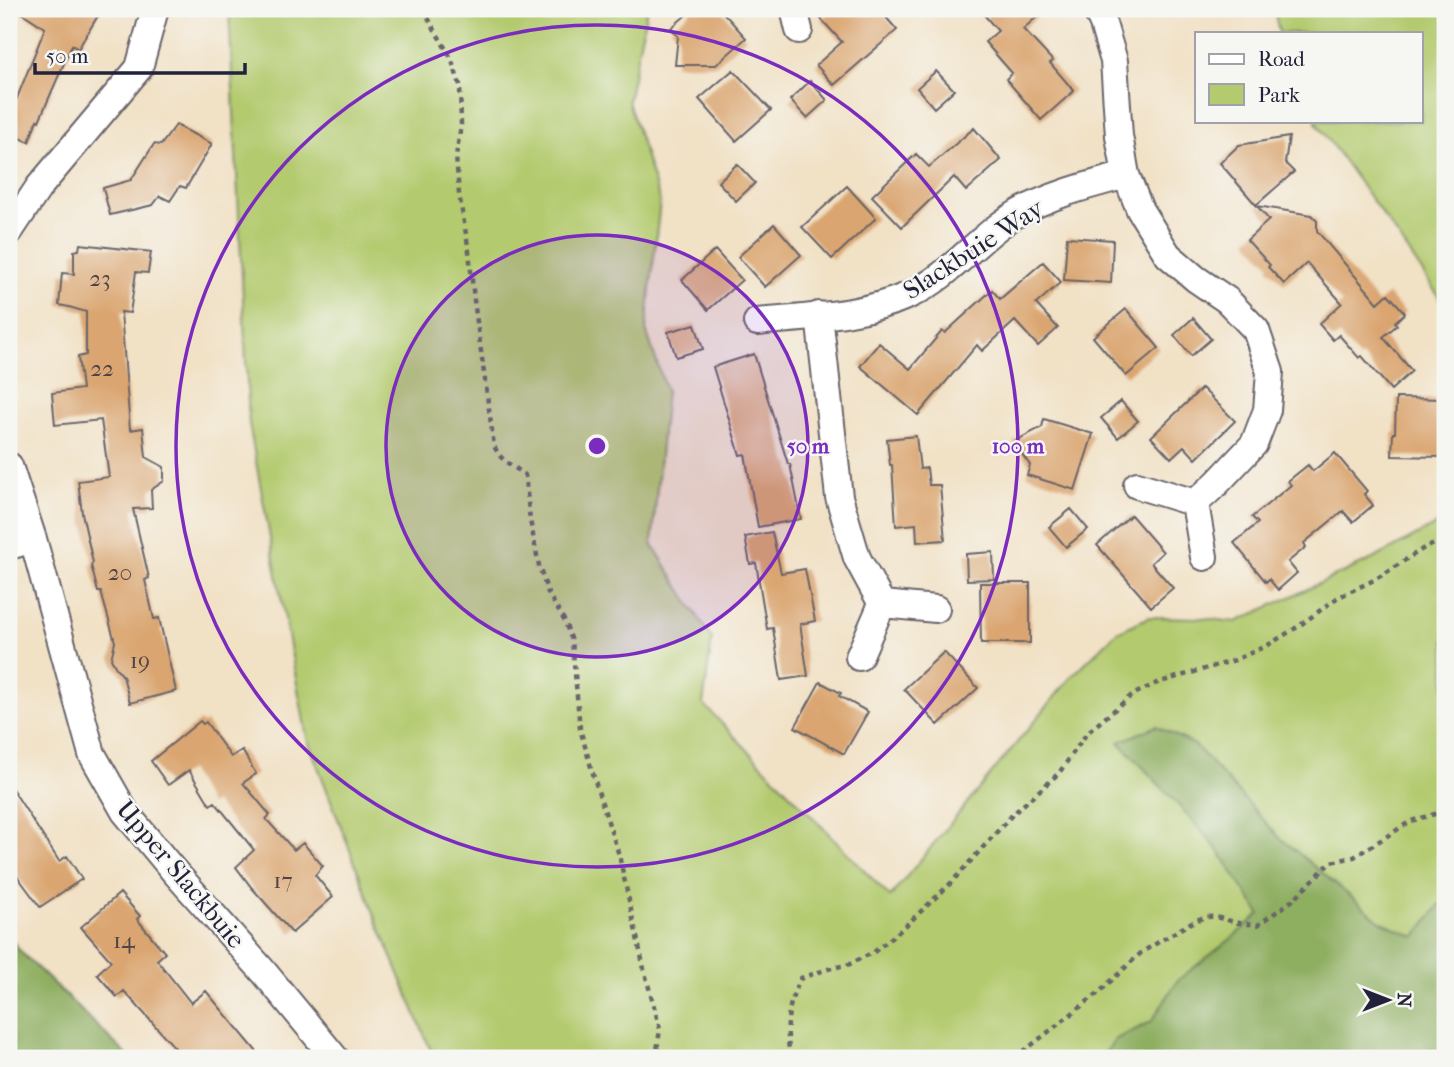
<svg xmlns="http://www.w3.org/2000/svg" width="1454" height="1067" viewBox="0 0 1454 1067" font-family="'IM FELL French Canon',serif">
  <rect width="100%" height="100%" fill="#f6f6f2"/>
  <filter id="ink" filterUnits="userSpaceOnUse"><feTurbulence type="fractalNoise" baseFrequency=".0143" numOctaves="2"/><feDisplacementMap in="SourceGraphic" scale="14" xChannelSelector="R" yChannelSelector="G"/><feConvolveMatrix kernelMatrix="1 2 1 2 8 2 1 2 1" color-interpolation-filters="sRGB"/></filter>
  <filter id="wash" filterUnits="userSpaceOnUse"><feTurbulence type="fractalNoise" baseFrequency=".00686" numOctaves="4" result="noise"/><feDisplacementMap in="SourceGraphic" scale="28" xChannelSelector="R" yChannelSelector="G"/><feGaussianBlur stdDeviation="1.57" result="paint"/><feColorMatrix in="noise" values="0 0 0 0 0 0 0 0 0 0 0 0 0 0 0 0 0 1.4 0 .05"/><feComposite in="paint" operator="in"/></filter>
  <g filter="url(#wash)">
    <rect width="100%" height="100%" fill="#f1e1c5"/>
    <path fill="#b3ca6e" stroke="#6a7654" stroke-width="2" d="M229,9H647L628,101L660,201L646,330L666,390L652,544L712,639L703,704L890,897L1071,677L1117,632L1149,617L1201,618L1236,622L1377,557L1445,520V1058H434L377,921L307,738L249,424Z
      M1274,9H1445V306L1400,239L1315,121H1421V33H1279Z"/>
    <path fill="#8eae61" stroke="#58684e" stroke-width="2" d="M1156,726L1195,745L1279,837L1380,921L1415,937L1445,898V1058H1101L1116,1039L1151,1022L1178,980L1232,938L1260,914L1218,850L1183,810L1119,742Z
      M9,937L22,953L130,1058H9Z"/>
    <g id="blocks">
      <path fill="#daa570" d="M16,9H102L78,49L72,45L39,121L37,120L29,142L9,133V118L45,28Z
        M693,9H720L746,38L716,65H675L678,36L671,28Z
        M833,9H879L897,30L834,85L816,65L842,42L821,19Z
        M979,9H1046L1023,29L1053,61L1050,63L1074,91L1041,120L1006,79L1012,73L985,42L998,31Z
        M733,70L771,110L736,141L699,99Z
        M936,71L954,90L934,108L917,88Z
        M810,81L827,100L807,118L790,100Z
        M176,125L212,144L186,188L180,186L170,201L160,196L153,205L110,215L103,188L131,180L154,144L161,145Z
        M974,128L1001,160L966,191L954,177L902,227L872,196L916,154L929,167Z
        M1289,137L1285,163L1294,172L1256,205L1220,163L1239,145Z
        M737,164L755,183L736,201L718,182Z
        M847,186L876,218L832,259L802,227Z
        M1257,206L1311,215L1317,221V231L1378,303L1388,294L1405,313L1395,322L1397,325L1383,337L1412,371L1391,390L1362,356L1359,358L1339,335L1333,340L1319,324L1342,303L1307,263L1284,284L1268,267L1270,265L1247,240L1269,220Z
        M774,224L801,255L765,287L738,257Z
        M1067,237L1113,240L1111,283L1064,280Z
        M80,244L151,252L148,273L136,272L130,313L121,312L130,430L143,428L146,457L164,467V481L151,490L152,508L133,509L149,578L145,580L154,619L159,618L176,691L130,703L123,676L116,668L111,659L115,642L101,592H98L91,565L93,563L82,513L78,481L109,477L101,420L55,425L52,393L82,389L78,357L86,355V312L69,307L59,305L62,273L74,274V251L79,250Z
        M715,250L742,280L708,310L682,280Z
        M1043,262L1061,282L1036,304L1058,328L1038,346L1015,321L982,351L977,345L918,415L860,366L879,343L910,369L942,331L945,333L992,290L1000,299Z
        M1126,309L1159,348L1126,376L1093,337Z
        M1193,318L1211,339L1191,356L1174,335Z
        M695,324L703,349L676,357L668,332Z
        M754,354L788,464H790L801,519L758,527L745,454L740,455L713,367Z
        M1202,388L1235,421L1196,459L1184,446L1171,458L1151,437Z
        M1396,398L1445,399L1444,457L1392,456L1393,433H1395Z
        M1121,401L1138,421L1118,438L1101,418Z
        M1044,419L1093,434L1075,490L1027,475L1030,465L1013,442L1042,427Z
        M916,436L920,469L927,468L929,485H940L945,540L917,542L916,524L896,526L892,465H890L887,439Z
        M1335,453L1367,491L1364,494L1373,505L1353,522L1343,511L1304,543L1306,547L1288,562L1297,573L1278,590L1269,579L1266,582L1234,543L1258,523L1252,517L1291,485L1288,481L1308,465L1313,471Z
        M1071,509L1088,529L1066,547L1049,527Z
        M1131,515L1163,552L1151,563L1173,588L1151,607L1097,545Z
        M772,532L781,573L805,569L815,621L800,624L808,676L781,680L773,628L767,629L756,563L750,564L745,537Z
        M993,552L994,579L967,580L966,554Z
        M980,583H1030V643H981Z
        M944,652L978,688L938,725L904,689Z
        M820,682L841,693L839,696L868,712L844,754L795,727Z
        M200,721L203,724L206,722L231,757L242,750L256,774L243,783L270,815L266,819L294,850L303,843L323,866L315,875L333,897L292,933L252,888L236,867L254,850L215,802L210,805L189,770L168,785L151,761Z
        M9,784L59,861L67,856L82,879L40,907L9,865Z
        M120,893L140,916L137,919L165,953L157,960L191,1003L206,991L262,1058H184L124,991L117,997L97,974L111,961L81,927Z"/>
    </g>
  </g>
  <g filter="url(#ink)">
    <use href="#blocks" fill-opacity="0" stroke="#6a656b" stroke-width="2"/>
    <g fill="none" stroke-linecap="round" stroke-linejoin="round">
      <defs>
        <path id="minor" d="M794,9L799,30
          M1096,9L1103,24L1114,61L1119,136L1126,175L1140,210L1168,255L1196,279L1227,300L1256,330L1270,372L1267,410L1254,444L1216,484L1195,503
          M9,232L39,187L139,68L155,9
          M819,315L839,497L857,558L882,604L936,609
          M757,322C807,317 862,316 909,295C952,276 979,235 1020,212C1053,194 1090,185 1126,175
          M9,466L33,539L92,754L125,812L173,870L263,971L335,1058
          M1137,485L1195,503L1204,557
          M9,546L33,539
          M859,657L882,604"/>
      </defs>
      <use href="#minor" stroke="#6a656b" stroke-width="30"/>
      <path stroke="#6a656b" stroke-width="4.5" stroke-dasharray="5 5" stroke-linecap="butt" d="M423,9L451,58L460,85L461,125L456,156L459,194L469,251L474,300L494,446C503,464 510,463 525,475L530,520L539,566L548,593L564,620L572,641L580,729L598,791L619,855L644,969L660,1029L656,1058
        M790,1058C786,1028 786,1006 801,978L828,969L850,964L874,952L901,930L950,884L1012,815L1059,773L1087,733L1132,695L1157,683L1235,660L1268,645L1299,626L1337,598L1376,579L1424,548L1445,540
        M1015,1058L1097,994L1142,952L1192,922C1213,912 1219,919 1239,923C1245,924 1251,924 1258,925L1293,900L1331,862L1354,857L1411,821L1445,811"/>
      <use href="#minor" stroke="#fff" stroke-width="26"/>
    </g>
  </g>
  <circle cx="597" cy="446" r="211" fill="#7b2cbf" fill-opacity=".12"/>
  <g fill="none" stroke="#7b2cbf" stroke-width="3.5">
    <circle cx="597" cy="446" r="211"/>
    <circle cx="597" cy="446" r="421"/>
  </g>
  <g text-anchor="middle" stroke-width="5" stroke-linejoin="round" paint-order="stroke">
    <g font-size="23" fill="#504348">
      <text x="100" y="286">23</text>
      <text x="102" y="376">22</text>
      <text x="120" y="580">20</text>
      <text x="140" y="668">19</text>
      <text x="283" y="888">17</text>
      <text x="124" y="948">14</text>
    </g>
    <g font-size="26" fill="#22223b" stroke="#f6f6f2">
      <text transform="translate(973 249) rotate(-33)" y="9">Slackbuie Way</text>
      <text transform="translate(181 874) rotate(50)" y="9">Upper Slackbuie</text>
    </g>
  </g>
  <circle cx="597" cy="446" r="10" fill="#7b2cbf" stroke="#f6f6f2" stroke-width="3.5"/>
  <g font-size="21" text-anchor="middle" font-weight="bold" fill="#7b2cbf" stroke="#f6f6f2" stroke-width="5" stroke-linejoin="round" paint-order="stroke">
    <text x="808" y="453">50 m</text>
    <text x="1018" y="453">100 m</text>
  </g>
  <rect width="1454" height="1067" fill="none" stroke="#f6f6f2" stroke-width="35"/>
  <rect x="1195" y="32" width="228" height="91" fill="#f6f6f2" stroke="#a1a1a9" stroke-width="2"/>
  <rect x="1209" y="54" width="35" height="10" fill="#ffffff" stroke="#a1a1a9" stroke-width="2"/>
  <text x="1258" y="66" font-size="21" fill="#22223b">Road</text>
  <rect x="1209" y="84" width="35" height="21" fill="#b3ca6e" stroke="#a1a1a9" stroke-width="2"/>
  <text x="1258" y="102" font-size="21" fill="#22223b">Park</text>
  <g transform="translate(1388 1000) rotate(90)" stroke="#f6f6f2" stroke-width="5" paint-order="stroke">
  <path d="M0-5L12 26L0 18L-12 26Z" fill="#22223b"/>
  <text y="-10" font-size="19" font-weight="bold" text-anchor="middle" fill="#22223b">N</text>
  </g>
  <path d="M35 63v10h210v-10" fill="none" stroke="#22223b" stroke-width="3.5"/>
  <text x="46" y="63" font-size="21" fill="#22223b" stroke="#f6f6f2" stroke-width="5" paint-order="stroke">50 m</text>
</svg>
